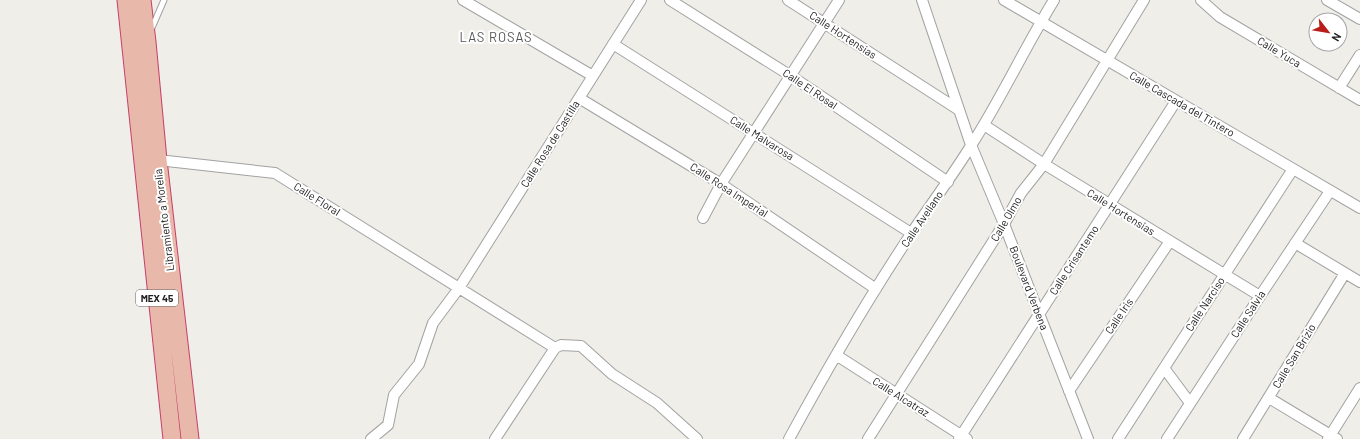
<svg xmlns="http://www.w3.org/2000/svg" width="1360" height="439" viewBox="0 0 1360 439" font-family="Barlow,sans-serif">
  <rect width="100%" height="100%" fill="#f0eee9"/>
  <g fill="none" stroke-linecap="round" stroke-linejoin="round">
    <defs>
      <path id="service" d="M151,30L164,0"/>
      <path id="minor" d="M463,0L593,76
        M670,0L791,76L948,182
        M788,0L959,110
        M922,0L971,145L1004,224L1088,439
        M1004,0L1360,208
        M1201,0L1220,17L1360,100
        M1327,0L1360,19
        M613,44L911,233
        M1339,88L1360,55
        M579,98L721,184L876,289
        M984,125L1044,164L1260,296
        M158,160L275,173L555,348L561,345L581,346L612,374L657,403L697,439
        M703,218L721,184L839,0
        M1295,243L1360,282
        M836,355L967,439
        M1164,368L1190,403
        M1069,391L1170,241
        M1269,398L1337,439
        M371,439L388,425L394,395L419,364L433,323L459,288L641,0
        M495,439L555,348
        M789,439C827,369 867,300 911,234C931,204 953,175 972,144C1002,97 1025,47 1054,0
        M868,439L1004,224L1021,193L1044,164L1144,0
        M959,439L1176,101
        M1118,439L1293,169
        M1167,439L1260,296L1330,191
        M1243,439L1345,273
        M1328,439L1360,388"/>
      <path id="trunk" d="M126,0L172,439
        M142,0L147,42L158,160L190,439"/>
    </defs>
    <use href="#service" stroke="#a2a2a2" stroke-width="7"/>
    <use href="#minor" stroke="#a2a2a2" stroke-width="12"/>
    <use href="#trunk" stroke="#c73e69" stroke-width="19"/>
    <use href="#service" stroke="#fff" stroke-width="5"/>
    <use href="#minor" stroke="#fff" stroke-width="10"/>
    <use href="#trunk" stroke="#e8b8aa" stroke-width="17"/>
  </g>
  <g text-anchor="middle" stroke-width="4" stroke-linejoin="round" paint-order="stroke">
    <rect fill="#fff" stroke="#646464" stroke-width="1" x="136" y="290" width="42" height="16" rx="3"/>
    <g font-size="10" font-weight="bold" fill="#212121">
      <text x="157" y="302">MEX 45</text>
    </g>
    <g font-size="11" fill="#212121" stroke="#fff">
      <text transform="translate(843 35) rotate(33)" y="4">Calle Hortensias</text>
      <text transform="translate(1279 52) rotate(31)" y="4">Calle Yuca</text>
      <text transform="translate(810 89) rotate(34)" y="4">Calle El Rosal</text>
      <text transform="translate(1182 104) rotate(30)" y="4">Calle Cascada del Tintero</text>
      <text transform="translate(762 138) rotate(32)" y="4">Calle Malvarosa</text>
      <text transform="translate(550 144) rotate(-58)" y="4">Calle Rosa de Castilla</text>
      <text transform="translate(729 190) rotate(33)" y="4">Calle Rosa Imperial</text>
      <text transform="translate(317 199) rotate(32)" y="4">Calle Floral</text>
      <text transform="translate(1121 212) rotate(32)" y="4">Calle Hortensias</text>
      <text transform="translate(922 219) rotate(-56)" y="4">Calle Avellano</text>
      <text transform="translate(1006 219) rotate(-60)" y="4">Calle Olmo</text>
      <text transform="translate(164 220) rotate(-97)" y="4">Libramiento a Morelia</text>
      <text transform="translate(1074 260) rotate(-57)" y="4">Calle Crisantemo</text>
      <text transform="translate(1029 288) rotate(69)" y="4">Boulevard Verbena</text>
      <text transform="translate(1205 304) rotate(-57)" y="4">Calle Narciso</text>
      <text transform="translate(1248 314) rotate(-57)" y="4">Calle Salvia</text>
      <text transform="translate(1119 316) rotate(-56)" y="4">Calle Iris</text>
      <text transform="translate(1294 356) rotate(-59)" y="4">Calle San Brizio</text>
      <text transform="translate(901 397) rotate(32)" y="4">Calle Alcatraz</text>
    </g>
    <g font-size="13" letter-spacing="1" fill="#545454" stroke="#fff">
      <text x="496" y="42">LAS ROSAS</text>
    </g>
  </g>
  <g transform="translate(1328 32) rotate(121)"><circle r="19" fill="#ffffff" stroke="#a6a6a6"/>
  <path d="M0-3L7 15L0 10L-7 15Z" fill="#ba1d19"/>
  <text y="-6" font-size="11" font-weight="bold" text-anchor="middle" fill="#212121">N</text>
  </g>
</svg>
